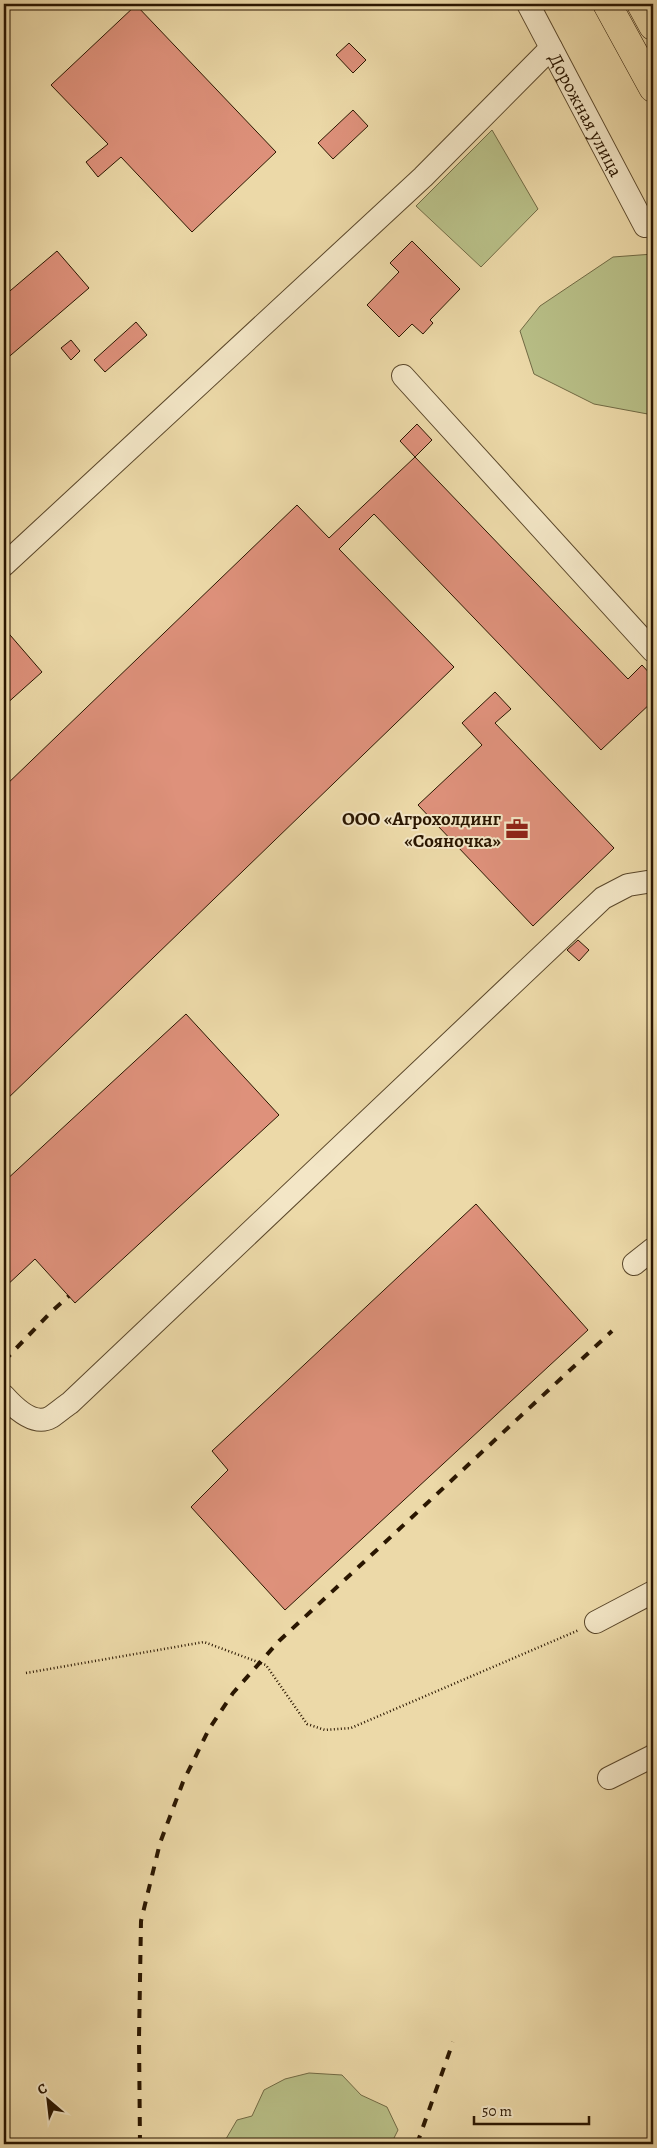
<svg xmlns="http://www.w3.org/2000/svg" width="657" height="2148" viewBox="0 0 657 2148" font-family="Alegreya,serif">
  <rect width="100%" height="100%" fill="#ecd9a8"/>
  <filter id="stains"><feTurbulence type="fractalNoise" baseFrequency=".004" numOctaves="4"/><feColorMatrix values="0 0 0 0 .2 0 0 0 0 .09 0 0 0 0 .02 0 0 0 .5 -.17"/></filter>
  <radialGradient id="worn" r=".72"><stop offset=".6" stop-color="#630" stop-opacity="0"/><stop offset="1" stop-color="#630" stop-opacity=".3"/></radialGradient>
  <path fill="#b8bf87" stroke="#716a44" d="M492,130L538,209L481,267L416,206Z
    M653,254V415L594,404L534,374L520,331L540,306L613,257Z
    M309,2073L342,2075L361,2095L387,2107L398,2130L391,2144H223L237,2120L252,2116L264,2090L285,2079Z"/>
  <path fill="#de917b" stroke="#2a1600" d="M136,5L276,152L192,232L121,157L98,177L86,162L108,144L51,85Z
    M349,43L366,60L353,73L336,55Z
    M353,110L368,126L333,159L318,143Z
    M412,241L460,289L430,320L433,323L423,334L412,324L399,337L367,305L399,272L390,263Z
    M57,251L89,288L4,361V296Z
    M136,322L147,335L105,372L94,360Z
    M71,340L80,351L71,360L61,348Z
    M417,424L432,440L415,457L400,441Z
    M415,457L628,679L642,665L653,677V701L601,750L374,514L339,549L454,667L4,1102V787L297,505L329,538Z
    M4,628L42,672L4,706Z
    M495,692L511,709L495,723L614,848L533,926L418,805L482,745L462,723Z
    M578,940L589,950L579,961L567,950Z
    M186,1014L279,1115L75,1303L35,1259L4,1288V1182Z
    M476,1204L588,1330L285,1610L191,1507L228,1470L212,1451Z"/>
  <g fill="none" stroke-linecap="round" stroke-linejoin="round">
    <defs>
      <g id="minor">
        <path id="s1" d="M528,4L645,226"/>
        <path d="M403,376L653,651"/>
        <path d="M4,565L423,177L551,48"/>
        <path d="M634,1264L653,1249"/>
        <path d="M4,1396C14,1407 34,1427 51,1417C57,1413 64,1407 70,1403L603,898L628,885L653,881"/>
        <path d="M596,1622L653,1592"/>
        <path d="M609,1778L653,1756"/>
      </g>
      <path id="highway" d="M607,4L653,88
        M641,4L653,26"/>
    </defs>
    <use href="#minor" stroke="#5a472a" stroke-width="24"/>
    <use href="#highway" stroke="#2a1600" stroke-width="29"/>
    <path stroke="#2a1600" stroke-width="2.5" stroke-dasharray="1 2.5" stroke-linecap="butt" d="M26,1673L204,1642L266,1665L307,1724L325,1730L351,1728L579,1630"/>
    <use href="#minor" stroke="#f3e6c6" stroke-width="22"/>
    <use href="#highway" stroke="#ecd9a8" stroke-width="28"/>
    <path stroke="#2a1600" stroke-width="4" stroke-dasharray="9 9" stroke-linecap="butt" d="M4,1361L50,1313L69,1296
      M140,2144L139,2038L141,1921L160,1843L183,1782L209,1729L233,1693L279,1641L612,1331
      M417,2144L453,2042"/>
  </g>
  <defs>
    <symbol id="office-bare" viewBox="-9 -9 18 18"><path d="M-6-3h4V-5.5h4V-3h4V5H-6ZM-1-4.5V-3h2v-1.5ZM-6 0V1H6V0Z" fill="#8f2418" stroke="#f3e6c6" stroke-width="2.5" paint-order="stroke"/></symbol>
  </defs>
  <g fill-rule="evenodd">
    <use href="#office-bare" x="501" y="813" width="32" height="32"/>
  </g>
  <g text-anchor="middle" stroke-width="4" stroke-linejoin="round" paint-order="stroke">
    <g font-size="19" fill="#2a1600" stroke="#f3e6c6">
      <text dy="7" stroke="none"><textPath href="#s1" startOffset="125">Дорожная улица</textPath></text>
    </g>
    <g font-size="19" font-weight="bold" fill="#2a1600" stroke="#f3e6c6" text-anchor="end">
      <text x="501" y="825">ООО «Агрохолдинг<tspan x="501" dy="22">«Сояночка»</tspan></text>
    </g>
  </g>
  <rect width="657" height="2148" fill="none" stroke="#ecd9a8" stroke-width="20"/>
  <rect x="5" y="5" width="647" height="2138" fill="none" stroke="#2a1600" stroke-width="2.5"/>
  <rect x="10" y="10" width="637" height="2128" fill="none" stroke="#2a1600"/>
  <g transform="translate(48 2100) rotate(332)" stroke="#f3e6c6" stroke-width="4" paint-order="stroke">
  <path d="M0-4L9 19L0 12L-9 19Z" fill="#2a1600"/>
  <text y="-8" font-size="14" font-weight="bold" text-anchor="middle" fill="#2a1600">С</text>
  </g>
  <path d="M474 2116v8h115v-8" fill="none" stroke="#2a1600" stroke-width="2.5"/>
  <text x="482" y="2116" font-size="15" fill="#2a1600" stroke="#f3e6c6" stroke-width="4" paint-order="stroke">50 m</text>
  <rect width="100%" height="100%" filter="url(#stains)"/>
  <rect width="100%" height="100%" fill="url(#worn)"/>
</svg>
